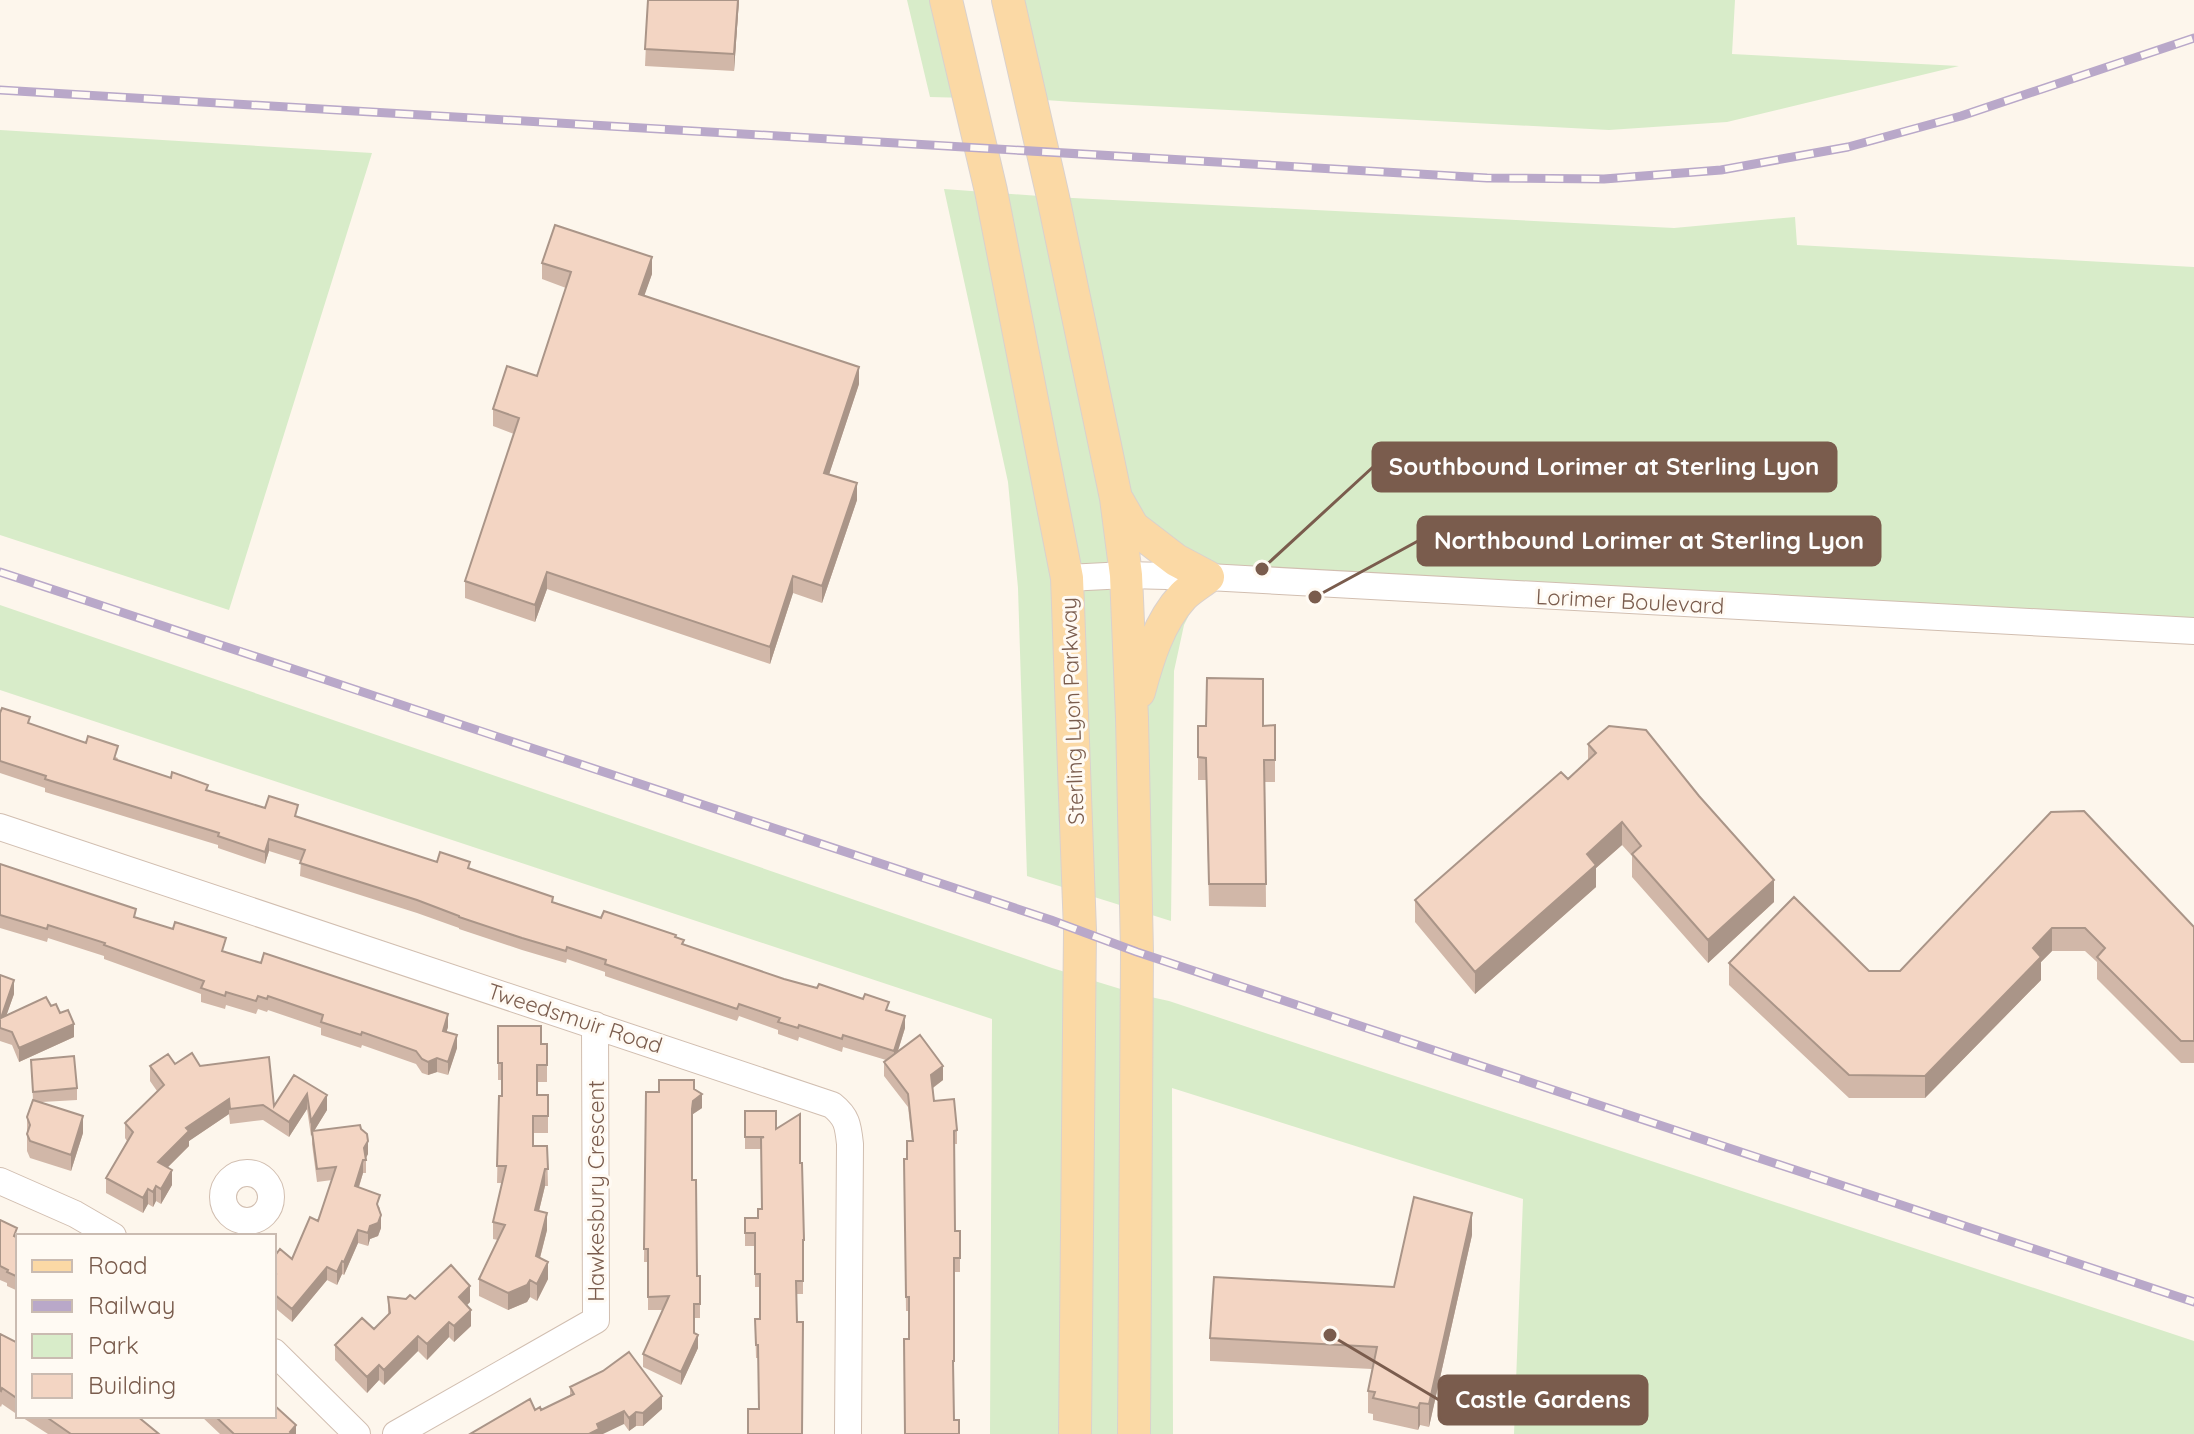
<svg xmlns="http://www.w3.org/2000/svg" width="2194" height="1434" viewBox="0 0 2194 1434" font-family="Quicksand,sans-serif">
  <rect width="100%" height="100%" fill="#fdf6ec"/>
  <path fill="#d8ecc9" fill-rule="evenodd" d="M907,0H946L969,98L930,97Z
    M1008,0H1735L1732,54L1959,66L1727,122L1609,130L1074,102L1030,99Z
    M0,130L372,153L229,610L0,535Z
    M944,189L1053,197L1674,228L1795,217L1797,245L2194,267V631L1208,577L1184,625L1174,671L1171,921L1027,876L1018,588L1008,482ZM1117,500L1184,594L1132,714Z
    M0,605L1052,968L1137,994L1169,1001L2194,1341V1434H1514L1523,1199L1172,1088L1173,1434H990L992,1019L0,690Z"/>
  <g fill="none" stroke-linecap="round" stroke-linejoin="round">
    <defs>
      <path id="minor" d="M1067,578L1126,575L1208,577L2194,631
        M0,827L832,1105C847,1117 848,1125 850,1144L848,1434
        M223 1197a24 24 0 1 1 48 0a24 24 0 1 1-48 0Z
        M0,1181L75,1214L113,1236
        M274,1352L357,1434
        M396,1434L596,1320L595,1025"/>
      <path id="major" d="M946,0L991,191L1067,578L1080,931L1075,1434
        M1008,0L1053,197L1116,498L1126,575L1132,718L1137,952L1134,1434
        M1118,501L1133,527L1176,560L1208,577C1200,583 1190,589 1183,596C1159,622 1148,658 1139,692"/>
    </defs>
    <use href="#minor" stroke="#d1beb0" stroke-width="28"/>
    <use href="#major" stroke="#dad1cd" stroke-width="34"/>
    <use href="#minor" stroke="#fff" stroke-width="26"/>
    <use href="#major" stroke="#fbd9a5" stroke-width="32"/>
    <defs>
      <path id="rail" d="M0,90L1487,178L1604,179L1721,170L1848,147L1961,116L2194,38
        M0,572L1051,920L1137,952L2194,1302"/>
    </defs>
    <use href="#rail" stroke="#b9a8c9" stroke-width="9"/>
    <use href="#rail" stroke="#fffaf3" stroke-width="6" stroke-dasharray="18" stroke-linecap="butt"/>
  </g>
  <path fill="#d1b7a8" d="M648,0H739L734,71L645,66Z
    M542,263L652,274L644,295L859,384L829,474L857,500L822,603L793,593L770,664L547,589L535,622L465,598V581L514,434L493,426V409L537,376L566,288L542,279Z
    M0,713L118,758L117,760L208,791L298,817L437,862L470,868L553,902L601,918L676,937L684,945L784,979L889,1011L905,1028L898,1051L943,1080L933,1088L934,1101L957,1130V1144H954V1196L955,1231H960V1272H954V1375H953L954,1420L959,1434L909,1339V1311H906L904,1159H907L912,1141L908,1107L884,1076V1062L886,1060L843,1047L842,1052L799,1037L798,1041L778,1034V1030L739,1016L737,1021L605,976V972L567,959L566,963L522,950L459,929V928L417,913L300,876L301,861L269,851L265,864L218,848V845L45,792V788L0,773Z
    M1275,725V782H1265L1266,907L1209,906L1206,780H1198V726Z
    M1588,744L1774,902L1708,963L1632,877V856L1622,845L1596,868V887L1475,994L1415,922V900L1568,779L1588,760Z
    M2051,812L2194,927V1063H2181L2097,979V962L2085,951H2052L2041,962V980L1925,1098H1849L1729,985V963L1869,971H1900Z
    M0,864L226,952L448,1027L446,1032L457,1048L448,1075L437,1072L428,1075L422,1073L416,1064L362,1045L361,1048L321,1035V1028L268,1010L267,1012L258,1009L256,1014L226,1005L225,1009L201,1002V994L104,959V956L48,938L47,942L0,928Z
    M0,975L14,994L6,1016L51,1006L60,1013L74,1037L19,1062L12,1045L0,1041Z
    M498,1026L541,1044H547V1082H537V1095H548V1133H533V1146H547L548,1186H545L539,1211L547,1230L540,1258L548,1279L537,1301L530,1297L527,1302L508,1310L479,1296V1279L498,1240L493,1239V1222L502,1183H497L499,1096H502V1080H498Z
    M31,1060L77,1088V1100L42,1102L83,1133L71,1171L30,1158L27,1151V1117L33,1100Z
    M175,1064L200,1066L274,1106L294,1075L327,1110L314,1131L361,1129L368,1154L366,1158V1173H363L359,1187L380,1208L379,1211L381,1228L378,1236L370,1239L368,1246L358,1243L344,1275L342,1274L337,1285L327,1280L292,1322L274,1307V1257L292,1259L318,1221L332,1180L317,1182L312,1144V1134L311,1136L307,1109L289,1137L263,1120L230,1124L229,1114L189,1141V1146L168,1167L172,1185L161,1204L156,1201L153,1207L148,1204L143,1213L106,1193V1178L127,1141L125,1138V1123L157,1091L150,1081V1066Z
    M646,1092H659L702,1108L693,1114L692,1122V1180L697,1276H700V1318H694V1333L698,1348L681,1385L643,1367V1354L663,1310H648V1262H644Z
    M745,1111L776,1129L800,1163H802L804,1252H803V1294H796L758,1409V1358H756L755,1319H760V1287H755V1246H745V1218H758L762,1209L761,1149H745Z
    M0,1220L18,1238V1291L7,1286V1283L0,1280Z
    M1472,1235L1429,1427L1420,1425L1418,1430L1373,1420V1414L1368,1413V1391L1372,1369L1210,1361V1338L1394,1287Z
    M388,1297L415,1299L470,1302L466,1306L471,1326L454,1342L449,1337L427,1360L418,1351L384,1385L379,1380L367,1393L335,1360V1345L374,1329L388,1315Z
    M0,1334L18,1343V1415L2,1404L1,1407L0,1406Z
    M570,1387L662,1409L643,1426H636L629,1431L624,1424L535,1410H541L570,1396Z
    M20,1416H137L159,1434H48Z
    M201,1416H274L296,1434H220Z"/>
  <path fill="#aa9588" d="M738,0H739L734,71V54Z
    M652,257V274L639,311V294Z
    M859,367V384L824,490V473Z
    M857,483V500L822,603V586Z
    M547,572V589L535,622V605Z
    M793,576V593L770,664V647Z
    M1622,822V845L1596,868V887L1475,994V972L1587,854Z
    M269,839V851L265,864V852Z
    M1774,880V902L1708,963V940Z
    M2052,928V951L2041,962V980L1925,1098V1076L2033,948Z
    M14,980V994L2,1028L1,1018Z
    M448,1014V1027L443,1044V1031Z
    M905,1016V1028L894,1063V1051Z
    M74,1024V1037L19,1062V1048Z
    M457,1035V1048L448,1075V1062Z
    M437,1058V1072L428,1075V1062Z
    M943,1066V1080L931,1089V1075Z
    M307,1094V1109L289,1137V1122Z
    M702,1094V1108L693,1114L692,1122L693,1101Z
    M327,1095V1110L311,1136V1121Z
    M229,1099V1114L189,1141V1146L158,1177V1162L186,1128Z
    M83,1116V1133L71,1171V1155Z
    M368,1141V1154L364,1161V1148Z
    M363,1160V1173L355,1199V1186Z
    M545,1169V1186L535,1227V1210Z
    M172,1170V1185L161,1204V1189Z
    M156,1186V1201L153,1207V1192Z
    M148,1189V1204L143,1213V1198Z
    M547,1213V1230L536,1273V1256Z
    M1472,1213V1235L1429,1427V1404Z
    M381,1215V1228L378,1236L370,1239L368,1246V1233L370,1226Z
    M358,1230V1243L344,1275V1262Z
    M342,1261V1274L337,1285V1272Z
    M548,1262V1279L537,1301V1284Z
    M327,1267V1280L292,1322V1309Z
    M530,1280V1297L527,1302L508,1310V1293Z
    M470,1286V1302L459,1313V1297Z
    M471,1310V1326L454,1342V1326Z
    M449,1322V1337L427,1360V1344Z
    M698,1335V1348L681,1385V1372Z
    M418,1336V1351L384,1385V1370Z
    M379,1365V1380L367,1393V1377Z
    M662,1396V1409L643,1426V1413Z
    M1420,1403V1425L1418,1430V1408Z
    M624,1411V1424L603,1434H589L597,1424Z
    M636,1412V1426L629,1431V1418Z
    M296,1425V1434H290V1432Z"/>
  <path fill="#f3d5c3" stroke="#aa9588" stroke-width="2" d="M648,0H738L734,54L645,49Z
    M555,225L652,257L639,294L859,367L824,473L857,483L822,586L793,576L770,647L547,572L535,605L465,581L519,418L493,409L507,366L537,376L571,272L542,263Z
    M1207,678L1263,679V726L1275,725V760H1264L1266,884H1209L1206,758L1198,757V726H1206Z
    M2,708L30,717L28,723L86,743L88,736L118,746L114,759L171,778L172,772L208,785L206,790L265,808L269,796L298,805L295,816L437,862L440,852L470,862L468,868L553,897L552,902L601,918L604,911L676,935L675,937L684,940L682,944L784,979L817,988L819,984L863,999L865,994L889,1002L886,1010L905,1016L894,1051L843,1035L842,1039L799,1025L798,1028L778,1022L780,1018L739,1004L737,1009L605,964L606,960L567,947L566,951L522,938L459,917V916L417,900L300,863L305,850L269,839L265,852L218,836L219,833L45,779L46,776L0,761V713Z
    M1609,726L1646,730L1699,796L1774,880L1708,940L1632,854L1641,846L1622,822L1587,854L1596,865L1475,972L1415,900L1561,772L1568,779L1596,753L1588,744Z
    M2084,811L2194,927V1041H2181L2097,957L2105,948L2085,928H2052L2033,948L2041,957L1925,1076L1849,1075L1729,963L1794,897L1869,971H1900L2051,812Z
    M0,864L136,909L134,917L173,929L175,922L226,938L222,951L261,963L264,953L448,1014L443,1031L457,1035L448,1062L437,1058L428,1062L422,1059L416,1051L362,1032L361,1035L321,1022L323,1015L268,996L267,999L258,996L256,1001L226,992L225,996L201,988L204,981L104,945L105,943L48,925L47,929L0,915Z
    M0,975L14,980L1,1018L46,997L51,1006L56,1004L60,1013L68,1010L74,1024L19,1048L12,1032L0,1028Z
    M498,1026H541V1044H547V1065H537V1095H548V1116H533V1146H547L548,1169H545L535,1210L547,1213L536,1256L548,1262L537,1284L530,1280L527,1285L508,1293L479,1279L505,1225L493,1222L506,1166H497L499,1096H502V1063H498Z
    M920,1035L943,1066L931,1075L934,1101L954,1099L957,1130L954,1131L955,1231H960V1258H954V1361H953L954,1420H959V1434H905L904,1339H909V1297H906L904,1159H907V1141H913L908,1094L884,1062Z
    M192,1053L200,1066L269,1057L274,1106L294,1075L327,1095L311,1121L307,1094L289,1122L263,1105L230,1109L229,1099L186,1128L189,1131L158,1162L172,1170L161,1189L156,1186L153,1192L148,1189L143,1198L106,1178L133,1132L125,1123L164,1085L150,1066L168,1054L175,1064Z
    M74,1056L77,1088L33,1092L31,1060Z
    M659,1080H694V1089L702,1094L693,1101L692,1109V1180H696L697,1276H700V1304H694V1333L698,1335L681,1372L643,1354L669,1296L648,1297V1249H644L646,1092H659Z
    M33,1100L83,1116L71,1155L30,1141L27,1134L30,1125L27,1117Z
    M745,1111H776V1129L800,1114V1163H802L804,1240H803V1281H796L797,1322H803L802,1434H748V1409H759L758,1345H756L755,1319H760V1274H755V1233H745V1218H758V1209H762L761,1138L764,1137H745Z
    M360,1125L361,1129L367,1134L368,1141L364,1148L366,1160H363L355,1186L380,1195L377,1204L381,1215L378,1223L370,1226L368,1233L358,1230L344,1262L342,1261L337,1272L327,1267L292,1309L274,1294V1276L276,1274L274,1272V1257L280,1249L292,1259L310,1217L318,1221L336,1167L317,1169L312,1131Z
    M1414,1197L1472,1213L1429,1404L1420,1403L1418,1408L1373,1398L1375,1392L1368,1391L1377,1347L1210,1338L1214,1277L1394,1287Z
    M0,1220L17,1228L14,1236L18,1238V1277L7,1272L8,1270L0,1266Z
    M451,1265L470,1286L459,1297L471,1310L454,1326L449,1322L427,1344L418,1336L384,1370L379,1365L367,1377L335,1345L362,1318L374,1329L390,1313L388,1297L406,1299L410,1295L415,1299Z
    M0,1334L18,1343V1399L2,1388L1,1391L0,1390Z
    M629,1352L662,1396L643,1413L636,1412L629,1418L624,1411L597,1424L599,1429L589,1434H470L530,1399L535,1410L540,1407L541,1410L574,1394L570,1387L603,1371Z
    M274,1405L296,1425L290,1432L292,1434H234L215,1416H274Z
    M45,1416H137L159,1434H71Z"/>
  <g text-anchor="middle" stroke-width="6" stroke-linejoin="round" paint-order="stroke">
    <g font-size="22" fill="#7a5c4d" stroke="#fffaf3">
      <text transform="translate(1630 601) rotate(3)" y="8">Lorimer Boulevard</text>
      <text transform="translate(1072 711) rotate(-92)" y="8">Sterling Lyon Parkway</text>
      <text transform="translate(575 1018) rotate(18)" y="8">Tweedsmuir Road</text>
      <text transform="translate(596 1191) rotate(-90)" y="8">Hawkesbury Crescent</text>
    </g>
  </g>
  <path fill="none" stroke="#7a5c4d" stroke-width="3" d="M1262 569L1373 467M1315 597L1418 541M1330 1335L1439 1400"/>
  <g fill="#7a5c4d" stroke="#fffaf3" stroke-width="3">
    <circle cx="1262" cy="569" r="8"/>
    <circle cx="1315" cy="597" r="8"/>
    <circle cx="1330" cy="1335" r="8"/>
  </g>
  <g fill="#7a5c4d" stroke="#7a5c4d" stroke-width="3">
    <rect x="1373" y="443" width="463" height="48" rx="8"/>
    <rect x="1418" y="517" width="462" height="48" rx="8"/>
    <rect x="1439" y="1376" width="208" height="48" rx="8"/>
  </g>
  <g font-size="24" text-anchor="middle" font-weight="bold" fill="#fff">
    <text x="1604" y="475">Southbound Lorimer at Sterling Lyon</text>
    <text x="1649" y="549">Northbound Lorimer at Sterling Lyon</text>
    <text x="1543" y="1408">Castle Gardens</text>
  </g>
  <rect x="16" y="1234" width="260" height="184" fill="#fffaf3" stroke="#cabbb1" stroke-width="2"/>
  <rect x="32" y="1260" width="40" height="12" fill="#fbd9a5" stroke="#cabbb1" stroke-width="2"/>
  <text x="88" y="1274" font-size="24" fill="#7a5c4d">Road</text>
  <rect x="32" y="1300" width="40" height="12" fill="#b9a8c9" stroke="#cabbb1" stroke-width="2"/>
  <text x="88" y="1314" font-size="24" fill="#7a5c4d">Railway</text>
  <rect x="32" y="1334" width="40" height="24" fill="#d8ecc9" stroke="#cabbb1" stroke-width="2"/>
  <text x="88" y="1354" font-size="24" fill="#7a5c4d">Park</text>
  <rect x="32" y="1374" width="40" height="24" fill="#f3d5c3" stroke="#cabbb1" stroke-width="2"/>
  <text x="88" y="1394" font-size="24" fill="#7a5c4d">Building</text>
</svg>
